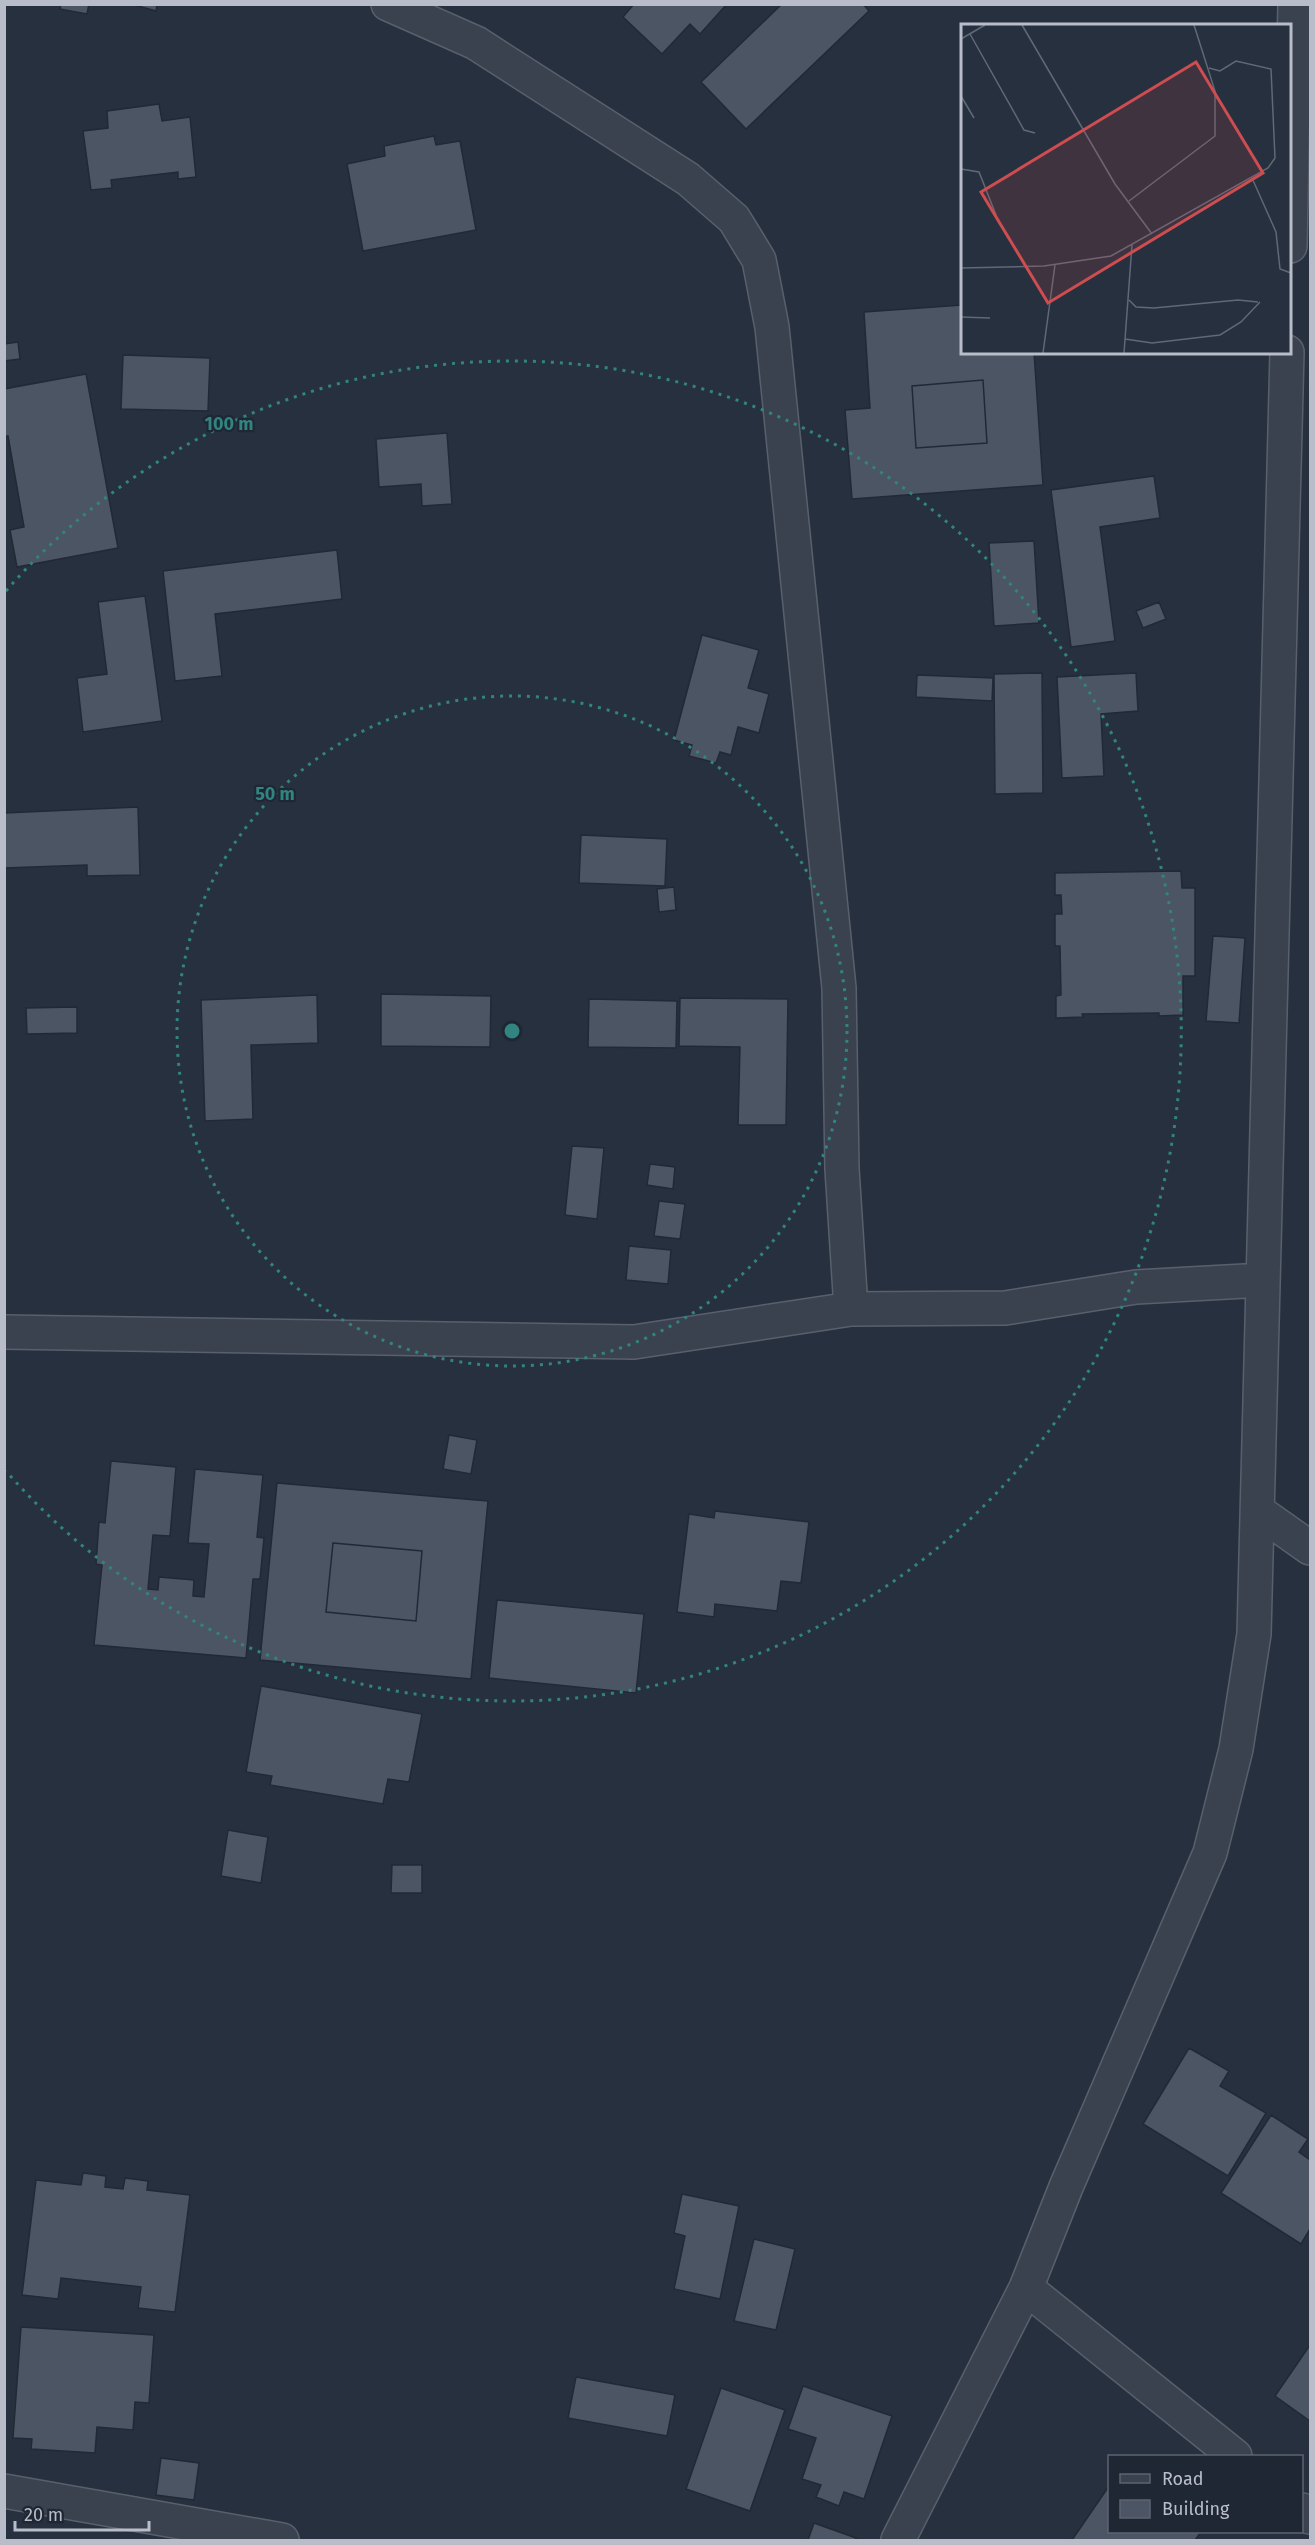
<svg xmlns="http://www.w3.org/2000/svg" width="1315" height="2545" viewBox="0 0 1315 2545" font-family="'Fira Sans',sans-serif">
  <rect width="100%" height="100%" fill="#27303e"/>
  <path fill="#4c5564" stroke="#222936" stroke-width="1.5" fill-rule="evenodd" d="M61,4H89L87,14L60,9Z
    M131,4H157L156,11Z
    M634,4H727L700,34L690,24L662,54L623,17Z
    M782,4H863L869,11L746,129L701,82Z
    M159,104L162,121L190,117L196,177L178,179V172L111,180L112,188L91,190L83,131L108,128L107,111Z
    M434,136L436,145L460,141L476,230L363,251L347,164L385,156L384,146Z
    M962,305V352H1034L1043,485L852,499L845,410L870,408L864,312ZM983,380L987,443L916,448L912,386Z
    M18,342L20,359L4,361V344Z
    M123,355L210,358L208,411L121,409Z
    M86,374L118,548L17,567L10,530L24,527L8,436L4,437V389Z
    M983,380L987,443L916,448L912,386Z
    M447,433L452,504L422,506L421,484L379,487L376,439Z
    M1154,476L1160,518L1100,527L1115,641L1071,647L1051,490Z
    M1034,541L1039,623L994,626L989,543Z
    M337,550L342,599L215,614L222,676L175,681L163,571Z
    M145,596L162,721L83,732L77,678L107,674L98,602Z
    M1159,602L1166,619L1143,628L1136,611Z
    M702,635L759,650L748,688L769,694L759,733L738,727L731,755L720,752L716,763L689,756L692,745L674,740Z
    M1042,673L1043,793L995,794L994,674Z
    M1136,673L1138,711L1101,714L1104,776L1062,778L1057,677Z
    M917,675L993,678L992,701L916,697Z
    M138,807L140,875L87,876V865L4,868V813Z
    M581,835L667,839L665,886L579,883Z
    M1181,871L1182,888H1195V976H1183V1015L1159,1016V1013L1082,1014L1083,1017L1056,1018V996L1061,995L1060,946H1055V914H1062L1061,895H1055V873Z
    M674,887L676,910L659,912L657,889Z
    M1213,936L1245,938L1239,1023L1206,1021Z
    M381,994L491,996L490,1047L381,1046Z
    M317,995L318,1043L251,1045L253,1119L205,1121L201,1000Z
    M680,998L788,999L786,1125H738L740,1047L679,1046Z
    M589,999L677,1001L676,1048L588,1047Z
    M77,1007V1033L27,1034L26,1008Z
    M572,1146L604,1148L597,1219L565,1215Z
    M650,1164L675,1167L673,1189L647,1185Z
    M659,1201L685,1204L680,1239L654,1236Z
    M629,1246L671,1250L668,1284L626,1280Z
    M449,1435L477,1440L471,1474L443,1469Z
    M111,1461L176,1467L170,1536L153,1535L148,1589L158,1590L159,1577L194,1580L193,1596L204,1597L209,1544L188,1543L195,1469L263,1475L257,1537L264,1538L260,1579H253L246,1658L94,1645L102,1565L96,1564L99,1522L105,1523Z
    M277,1483L488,1501L471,1679L260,1660ZM333,1543L422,1551L416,1621L326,1612Z
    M715,1511L809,1522L801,1583L781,1581L777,1611L715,1604L714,1617L677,1612L689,1514L714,1518Z
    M333,1543L422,1551L416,1621L326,1612Z
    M497,1600L644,1614L636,1693L489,1678Z
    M261,1686L422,1714L409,1782L388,1779L383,1804L270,1785L272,1776L246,1772Z
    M228,1830L268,1837L261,1883L221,1876Z
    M392,1865H422V1893H391Z
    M1189,2048L1229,2071L1220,2086L1266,2113L1228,2176L1143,2124Z
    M1271,2115L1308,2139L1299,2152L1310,2160V2229L1301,2244L1221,2193Z
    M83,2173L106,2176L105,2187L123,2189L125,2178L148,2181L147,2190L190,2195L175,2312L138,2308L141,2287L61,2278L58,2299L22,2295L36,2180L81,2185Z
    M682,2194L739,2206L720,2299L674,2289L685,2236L674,2233Z
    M754,2239L795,2249L776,2330L734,2321Z
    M21,2327L154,2335L149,2403L135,2402L133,2430L97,2427L95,2453L31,2449L32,2439L13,2438Z
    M1310,2345V2421L1275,2396Z
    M576,2377L675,2395L667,2436L568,2418Z
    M803,2386L892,2416L864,2499L844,2492L839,2506L816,2497L821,2485L802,2479L816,2438L788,2429Z
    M721,2388L785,2410L750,2511L686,2489Z
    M161,2458L199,2463L194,2500L156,2495Z
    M1107,2489L1110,2491V2532H1201L1195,2540H1072Z
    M814,2523L856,2538L855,2540H808Z"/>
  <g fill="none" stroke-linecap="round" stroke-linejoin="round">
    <defs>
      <path id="minor" d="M388,4L476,43L688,179L734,219L759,260L772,327L839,988L842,1169L851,1309
        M1290,246L1295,4
        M4,1332L634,1342L851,1309L1005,1308L1136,1287L1263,1280
        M1259,1512L1310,1548
        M1026,2288L1235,2456
        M4,2491L282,2540
        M1302,2510L1310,2517
        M898,2540L1026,2288L1066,2187L1210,1853L1236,1749L1254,1634L1287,352"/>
    </defs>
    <use href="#minor" stroke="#59606c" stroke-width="36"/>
    <use href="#minor" stroke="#3b424f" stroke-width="33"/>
  </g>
  <g fill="none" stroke="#318480" stroke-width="3" stroke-dasharray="3 6">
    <circle cx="512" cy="1031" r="335"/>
    <path d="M6 591A670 670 0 1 1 6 1471"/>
  </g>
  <g transform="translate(961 24)">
    <rect width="330" height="330" fill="#27303e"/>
    <path fill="none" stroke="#616876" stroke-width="1.5" d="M61,1L154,160L191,210M9,10L63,106L74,109M0,15L24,1M0,72L13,94M0,145L18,148L35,191M291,154L315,208L319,245L330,249M168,177L254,112V67L233,1M0,244L83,242L150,232L307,144L314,134L310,45L275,37L259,47L248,44M168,276L175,283L193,284L277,276L297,278M0,293L29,294M164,315L191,319L259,311L280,298L299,278M82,329L94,241M163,329L171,221"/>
    <path fill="#ce4d50" fill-opacity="0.15" stroke="#ce4d50" stroke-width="3" d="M235,38L302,149L87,279L20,168Z"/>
    <rect width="330" height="330" fill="none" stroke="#b8bdc9" stroke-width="3"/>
  </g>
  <circle cx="512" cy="1031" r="9" fill="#318480" stroke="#202734" stroke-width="3"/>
  <g font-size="18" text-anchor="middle" font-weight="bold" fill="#318480" stroke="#202734" stroke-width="4.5" stroke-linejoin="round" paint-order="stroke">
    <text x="229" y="430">100 m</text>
    <text x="275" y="800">50 m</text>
  </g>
  <rect width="1315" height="2545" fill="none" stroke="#b8bdc9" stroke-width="12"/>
  <rect x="1108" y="2455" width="195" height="78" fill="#202734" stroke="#5d6370" stroke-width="1.5"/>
  <rect x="1120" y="2474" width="30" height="9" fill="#3b424f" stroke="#5d6370" stroke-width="1.5"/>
  <text x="1162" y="2485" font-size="18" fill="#b8bdc9">Road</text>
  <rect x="1120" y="2500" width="30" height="18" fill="#4c5564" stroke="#5d6370" stroke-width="1.5"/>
  <text x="1162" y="2515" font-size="18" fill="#b8bdc9">Building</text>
  <path d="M15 2521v9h134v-9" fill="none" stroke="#b8bdc9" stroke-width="3"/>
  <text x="24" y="2521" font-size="18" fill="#b8bdc9" stroke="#202734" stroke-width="4.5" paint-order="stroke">20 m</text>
</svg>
